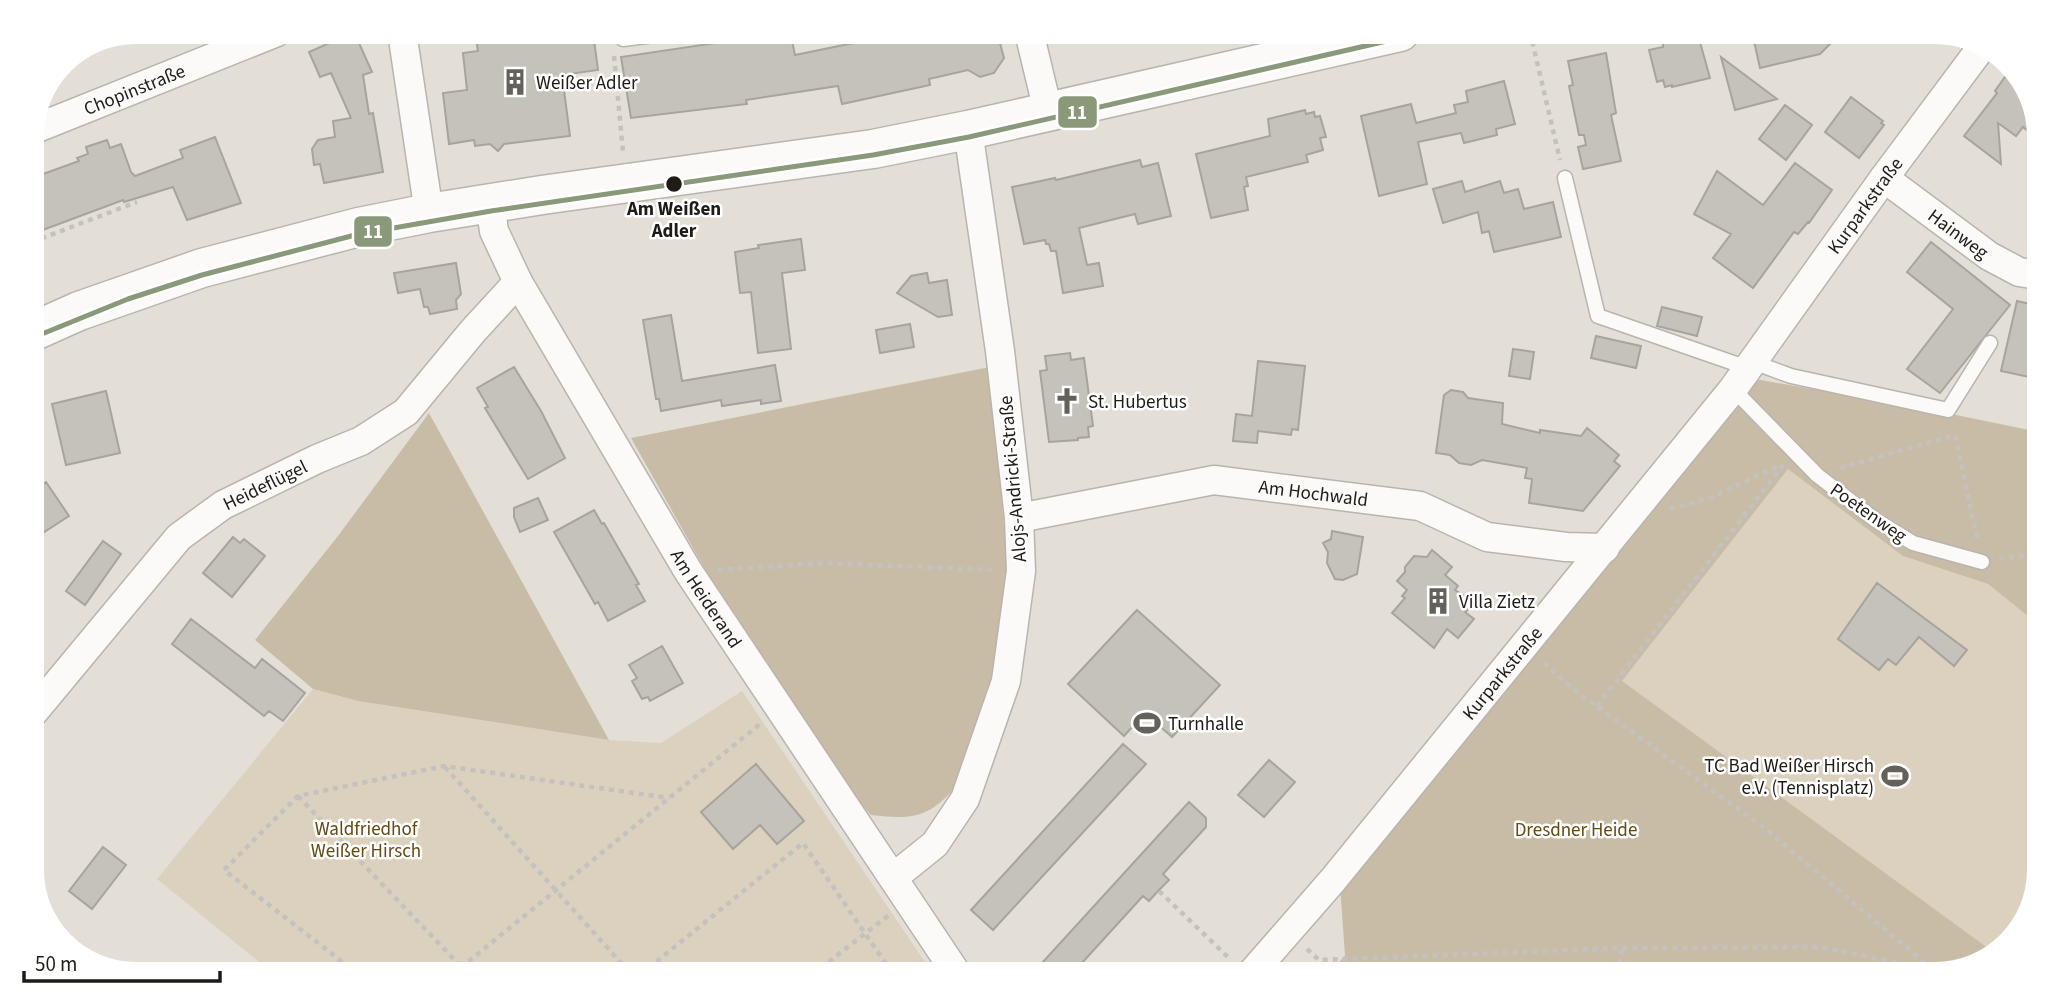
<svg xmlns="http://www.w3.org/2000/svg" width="2071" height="1006" viewBox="0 0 2071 1006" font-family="'Source Sans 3',sans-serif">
  <rect width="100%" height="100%" fill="#e3dfd7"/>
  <path fill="#dbd1be" d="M1788,468L1903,556L1988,584L2039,625V870L2029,916L1996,954L1621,682Z
    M313,689L358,701L609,740L661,743L742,691L933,974H274L157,879Z"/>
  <path fill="#c8bca7" d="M990,367L1008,572L994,678L954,789C926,820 909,819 871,815L856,799L715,587L631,438Z
    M1755,379L1932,410L2039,432V625L1988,584L1903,556L1788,469L1622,681L1996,954L1993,957L1936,974H1834L1826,969L1811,974H1327L1345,956L1340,885Z
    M429,413L609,740L358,701L313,689L255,640L338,536Z"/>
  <path fill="#c5c2bc" stroke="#a7a49d" stroke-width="2" d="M354,32L372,72L363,75L369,114L373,113L383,172L324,183L320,164L314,165L312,149L318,140L335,137L333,121L351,118L331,73L320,77L309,52Z
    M475,32H593L598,70L562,75L570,136L504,144L498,151L490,144L475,146L474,140L449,144L443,93L467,90L463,53L478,51Z
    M790,32L795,55L907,32H997L1004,58L994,73L980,77L968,70L929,79L930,85L842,104L838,86L746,100L747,104L631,118L621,57Z
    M1752,32H1819L1834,40L1820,54L1760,68Z
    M1698,35L1710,78L1672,87V85L1665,87L1663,80L1657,82L1649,50L1663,47V43Z
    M1606,53L1616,113L1611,115L1621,161L1583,169L1578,147L1586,145L1584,135H1579L1569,86L1573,85L1568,61Z
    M1721,57L1777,99L1735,110Z
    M2013,70L2022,78L2039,129V140L2023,127L2016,136L1998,123L2001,164L1964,136L1997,93L1995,91L2007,74L2009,75Z
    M1504,81L1515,124L1496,129L1497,135L1464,143L1461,133L1418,142L1427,184L1379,196L1361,116L1411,104L1416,123L1456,113L1454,105L1468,102L1466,91Z
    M1851,97L1883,121L1881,123L1884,125L1859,158L1825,132Z
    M1785,105L1812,125L1786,160L1759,139Z
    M1305,110L1306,114L1314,112L1315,117L1320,116L1326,137L1320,138L1323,150L1306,155L1308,162L1246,177L1248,186L1244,187L1248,210L1211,218L1196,154L1270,136L1268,119Z
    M215,137L241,203L187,220L173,187L124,202L123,200L32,234V178L79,161L77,158L88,154L86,147L107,140L110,148L121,144L131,172L135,176L183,158L180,150Z
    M1140,160L1142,167L1158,163L1171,216L1138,224L1135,214L1079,228L1087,265L1099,263L1103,286L1063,293L1056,251H1051L1049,244H1046L1045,240L1024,244L1012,187L1055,178L1056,180Z
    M1795,163L1832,190L1809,223L1808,222L1798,234L1794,232L1753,288L1713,258L1731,234L1694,214L1717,171L1763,205Z
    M1462,181L1465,192L1500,181L1504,193L1518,189L1524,209L1553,202L1561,237L1494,252L1489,231L1482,233L1478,212L1443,223L1433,189Z
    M801,239L805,270L782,273L791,349L758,353L751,292L740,293L735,252L759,248L758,245Z
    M1931,242L2010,305L1940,393L1907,369L1953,309L1907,272Z
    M456,263L461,294L456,300L457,309L430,314L428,307H424L420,289L398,293L394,273Z
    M927,273L929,283L947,280L952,315L938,317L897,293L911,276Z
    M2017,301L2039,306V379L2001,371Z
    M1662,307L1702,317L1697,336L1657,326Z
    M671,315L682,381L775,365L781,401L761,404V400L722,406L721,400L661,411L659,399H656L643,320Z
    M910,324L914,347L880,353L876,330Z
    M1596,336L1641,346L1636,368L1591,358Z
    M1513,349L1534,352L1530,379L1509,376Z
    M1070,353L1071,360L1084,358L1093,426L1088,427L1089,437L1078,438V440L1049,442L1040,371L1047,370L1045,356Z
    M1258,361L1305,366L1298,430L1292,429L1291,435L1258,431L1257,443L1233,441L1236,414L1252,416Z
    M514,367L541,411L565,458L528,479L485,408L488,407L477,388Z
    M1451,390L1463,392L1468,398L1503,403L1502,424L1540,433V430L1581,436L1587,428L1619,455L1614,461L1620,466L1583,511L1529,503L1532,479L1525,478L1527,468L1482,460L1471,465L1459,463L1450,455L1436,453L1444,395Z
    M106,391L120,453L66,465L52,404Z
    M46,482L69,516L32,540V491Z
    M538,498L548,520L520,532L514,517V508Z
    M594,510L602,524L604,523L639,584L636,585L645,601L608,621L598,602L595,604L554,532Z
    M1332,531L1363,537L1357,574L1343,580L1335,579L1327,563L1328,552L1323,543L1331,539Z
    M233,537L240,543L244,539L265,556L232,597L203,573Z
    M103,541L121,554L85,605L66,591Z
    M1432,550L1452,567L1445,575L1458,586L1455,590L1476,603L1465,612L1474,619L1458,638L1447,629L1434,648L1392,613L1405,598L1402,596L1407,590L1397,581L1405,572V567L1414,556L1427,557Z
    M1877,583L1967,650L1954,666L1919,637L1896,665L1888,659L1879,670L1838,639Z
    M1137,610L1220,685L1172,737L1145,713L1124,736L1068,684Z
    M191,619L255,668L262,659L305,693L283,721L269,711L264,716L172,644Z
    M662,646L683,683L650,701L648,697L642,699L632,681L637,678L629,665Z
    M1123,744L1146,764L993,930L971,910Z
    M1269,760L1295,782L1264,817L1238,795Z
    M756,764L804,821L777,844L760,825L733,849L701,812Z
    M1189,802L1206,818V827L1163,874L1169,880L1158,891L1149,901L1143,896L1071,975H1031Z
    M103,847L126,865L92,909L69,891Z"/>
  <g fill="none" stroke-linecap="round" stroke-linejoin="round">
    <defs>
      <path id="service" d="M622,32L623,39L678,32
        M1565,178L1598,316L1748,368
        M1753,362L1791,376L1948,410L1990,343
        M1733,389L1817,475L1874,519L1913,543L1982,562"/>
      <g id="minor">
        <path d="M402,32L429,213"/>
        <path d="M1029,32L1048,111"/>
        <path id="s1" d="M32,130L277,32"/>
        <path id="s2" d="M1884,178L1989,256L2019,272L2039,275"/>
        <path id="s3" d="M490,203L494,231L518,282L688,571L957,974"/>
        <path id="s4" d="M1019,518L1214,480L1420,506L1487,537L1566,547L1605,548"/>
        <path id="s5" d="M32,714L179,537L223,505L317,459L361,441L406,412L473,331L518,282"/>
        <path d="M894,877L935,844L965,799L1006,681L1021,571L1019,518L1000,351L968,130"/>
        <path id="s6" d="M1251,974L1333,880L1733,389L1884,178L1984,44"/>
      </g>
      <path id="primary" d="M32,332L79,311L202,268L359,227L429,213L542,195L873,149L968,130L1400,32"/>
    </defs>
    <use href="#service" stroke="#b8b4ae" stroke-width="17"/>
    <use href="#minor" stroke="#b8b4ae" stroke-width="31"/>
    <use href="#primary" stroke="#b8b4ae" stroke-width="41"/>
    <path stroke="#c4c1be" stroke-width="4.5" stroke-dasharray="5 5" stroke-linecap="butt" d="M1530,32L1560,160
      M614,56L623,152
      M32,242L137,202
      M1840,468L1955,435L1978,542
      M1670,509L1710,498L1782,464
      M1999,559L2039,554
      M718,570L826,563L996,570
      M1544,663L1572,688L1767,830L1938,974
      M1597,706L1783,465
      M445,767L631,974
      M298,796L468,974
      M1159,891L1231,960
      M1307,949L1319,960L1622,948L1822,947L1933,970L1954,969
      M358,974L224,870L298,796L444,766L669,798
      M453,974L760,724
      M641,974L803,843L893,974
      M813,974L889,915
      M1618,974L1622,948"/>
    <use href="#service" stroke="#fbfaf9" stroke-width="14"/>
    <use href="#minor" stroke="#fbfaf9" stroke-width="28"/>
    <use href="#primary" stroke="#fbfaf9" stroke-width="38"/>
    <defs>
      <path id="tram-1" d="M32,338L128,299L202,275L359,234L491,211L873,155L969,137L1426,32"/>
    </defs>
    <use href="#tram-1" stroke="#fff" stroke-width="10"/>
    <use href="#tram-1" stroke="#89997a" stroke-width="5"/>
  </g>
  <defs>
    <symbol id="building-bare" viewBox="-9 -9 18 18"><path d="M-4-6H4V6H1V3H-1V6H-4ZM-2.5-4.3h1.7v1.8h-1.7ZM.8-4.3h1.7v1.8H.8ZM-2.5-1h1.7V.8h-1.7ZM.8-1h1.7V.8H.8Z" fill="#64605a" stroke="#fff" stroke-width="2.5" paint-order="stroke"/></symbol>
    <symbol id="church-bare" viewBox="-9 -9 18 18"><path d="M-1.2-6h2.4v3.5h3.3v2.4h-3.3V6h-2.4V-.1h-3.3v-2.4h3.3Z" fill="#64605a" stroke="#fff" stroke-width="2.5" paint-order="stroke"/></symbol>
    <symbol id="stadium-bare" viewBox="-9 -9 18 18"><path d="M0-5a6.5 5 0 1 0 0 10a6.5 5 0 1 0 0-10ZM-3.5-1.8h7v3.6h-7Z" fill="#64605a" stroke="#fff" stroke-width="2.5" paint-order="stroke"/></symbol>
  </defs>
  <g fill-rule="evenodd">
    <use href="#building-bare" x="496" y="63" width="38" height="38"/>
    <use href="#church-bare" x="1048" y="382" width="38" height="38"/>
    <use href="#building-bare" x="1419" y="582" width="38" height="38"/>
    <use href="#stadium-bare" x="1128" y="704" width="38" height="38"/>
    <use href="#stadium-bare" x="1876" y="757" width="38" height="38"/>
  </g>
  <circle fill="#1f1c17" stroke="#fff" stroke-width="2.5" cx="674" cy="184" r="9"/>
  <g text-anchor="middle" stroke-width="5" stroke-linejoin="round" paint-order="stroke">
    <g font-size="19" fill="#1f1c17" stroke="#fff" text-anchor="start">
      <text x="536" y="89">Weißer Adler</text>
      <text x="1088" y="408">St. Hubertus</text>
      <text x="1459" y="608">Villa Zietz</text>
      <text x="1168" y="730">Turnhalle</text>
      <text x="1874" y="772" text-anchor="end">TC Bad Weißer Hirsch<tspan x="1874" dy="22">e.V. (Tennisplatz)</tspan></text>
    </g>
    <g font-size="19" fill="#1f1c17" stroke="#fff">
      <text dy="7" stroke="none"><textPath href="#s1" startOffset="110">Chopinstraße</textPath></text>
      <text dy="7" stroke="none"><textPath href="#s6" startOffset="984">Kurparkstraße</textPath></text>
      <text dy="7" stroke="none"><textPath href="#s2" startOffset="93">Hainweg</textPath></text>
      <text transform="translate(1012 479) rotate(-95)" y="7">Alojs-Andricki-Straße</text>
      <text dy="7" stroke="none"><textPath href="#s5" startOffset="331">Heideflügel</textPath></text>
      <text dy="7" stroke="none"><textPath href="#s4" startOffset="299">Am Hochwald</textPath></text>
      <text transform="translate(1869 512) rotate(35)" y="7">Poetenweg</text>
      <text dy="7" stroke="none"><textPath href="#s3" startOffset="453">Am Heiderand</textPath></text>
      <text dy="7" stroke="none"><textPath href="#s6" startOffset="392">Kurparkstraße</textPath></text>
    </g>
    <g font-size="19" font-weight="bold" fill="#1f1c17" stroke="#fff">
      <text x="674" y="215">Am Weißen<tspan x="674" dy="22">Adler</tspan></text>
    </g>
    <g font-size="19" fill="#644a13" stroke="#fff">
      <text x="366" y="835">Waldfriedhof<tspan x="366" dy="22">Weißer Hirsch</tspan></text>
      <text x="1576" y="836">Dresdner Heide</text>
    </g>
  </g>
  <path d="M0 0H2071V1006H0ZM136 44H1935A92 92 0 0 1 2027 136V870A92 92 0 0 1 1935 962H136A92 92 0 0 1 44 870V136A92 92 0 0 1 136 44Z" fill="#fff" fill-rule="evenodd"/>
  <g stroke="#fff" stroke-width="2.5">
    <rect x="1057" y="95" width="41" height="34" rx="7" fill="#89997a"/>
    <rect x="353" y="215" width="40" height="33" rx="7" fill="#89997a"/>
  </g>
  <g font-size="19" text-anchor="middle" font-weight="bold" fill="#fff">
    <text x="1077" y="119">11</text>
    <text x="373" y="238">11</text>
  </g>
  <path d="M24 971v10h196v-10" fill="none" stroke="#1f1c17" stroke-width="3.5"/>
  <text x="35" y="971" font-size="21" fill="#1f1c17" stroke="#ffffff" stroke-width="5" paint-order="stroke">50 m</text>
</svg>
